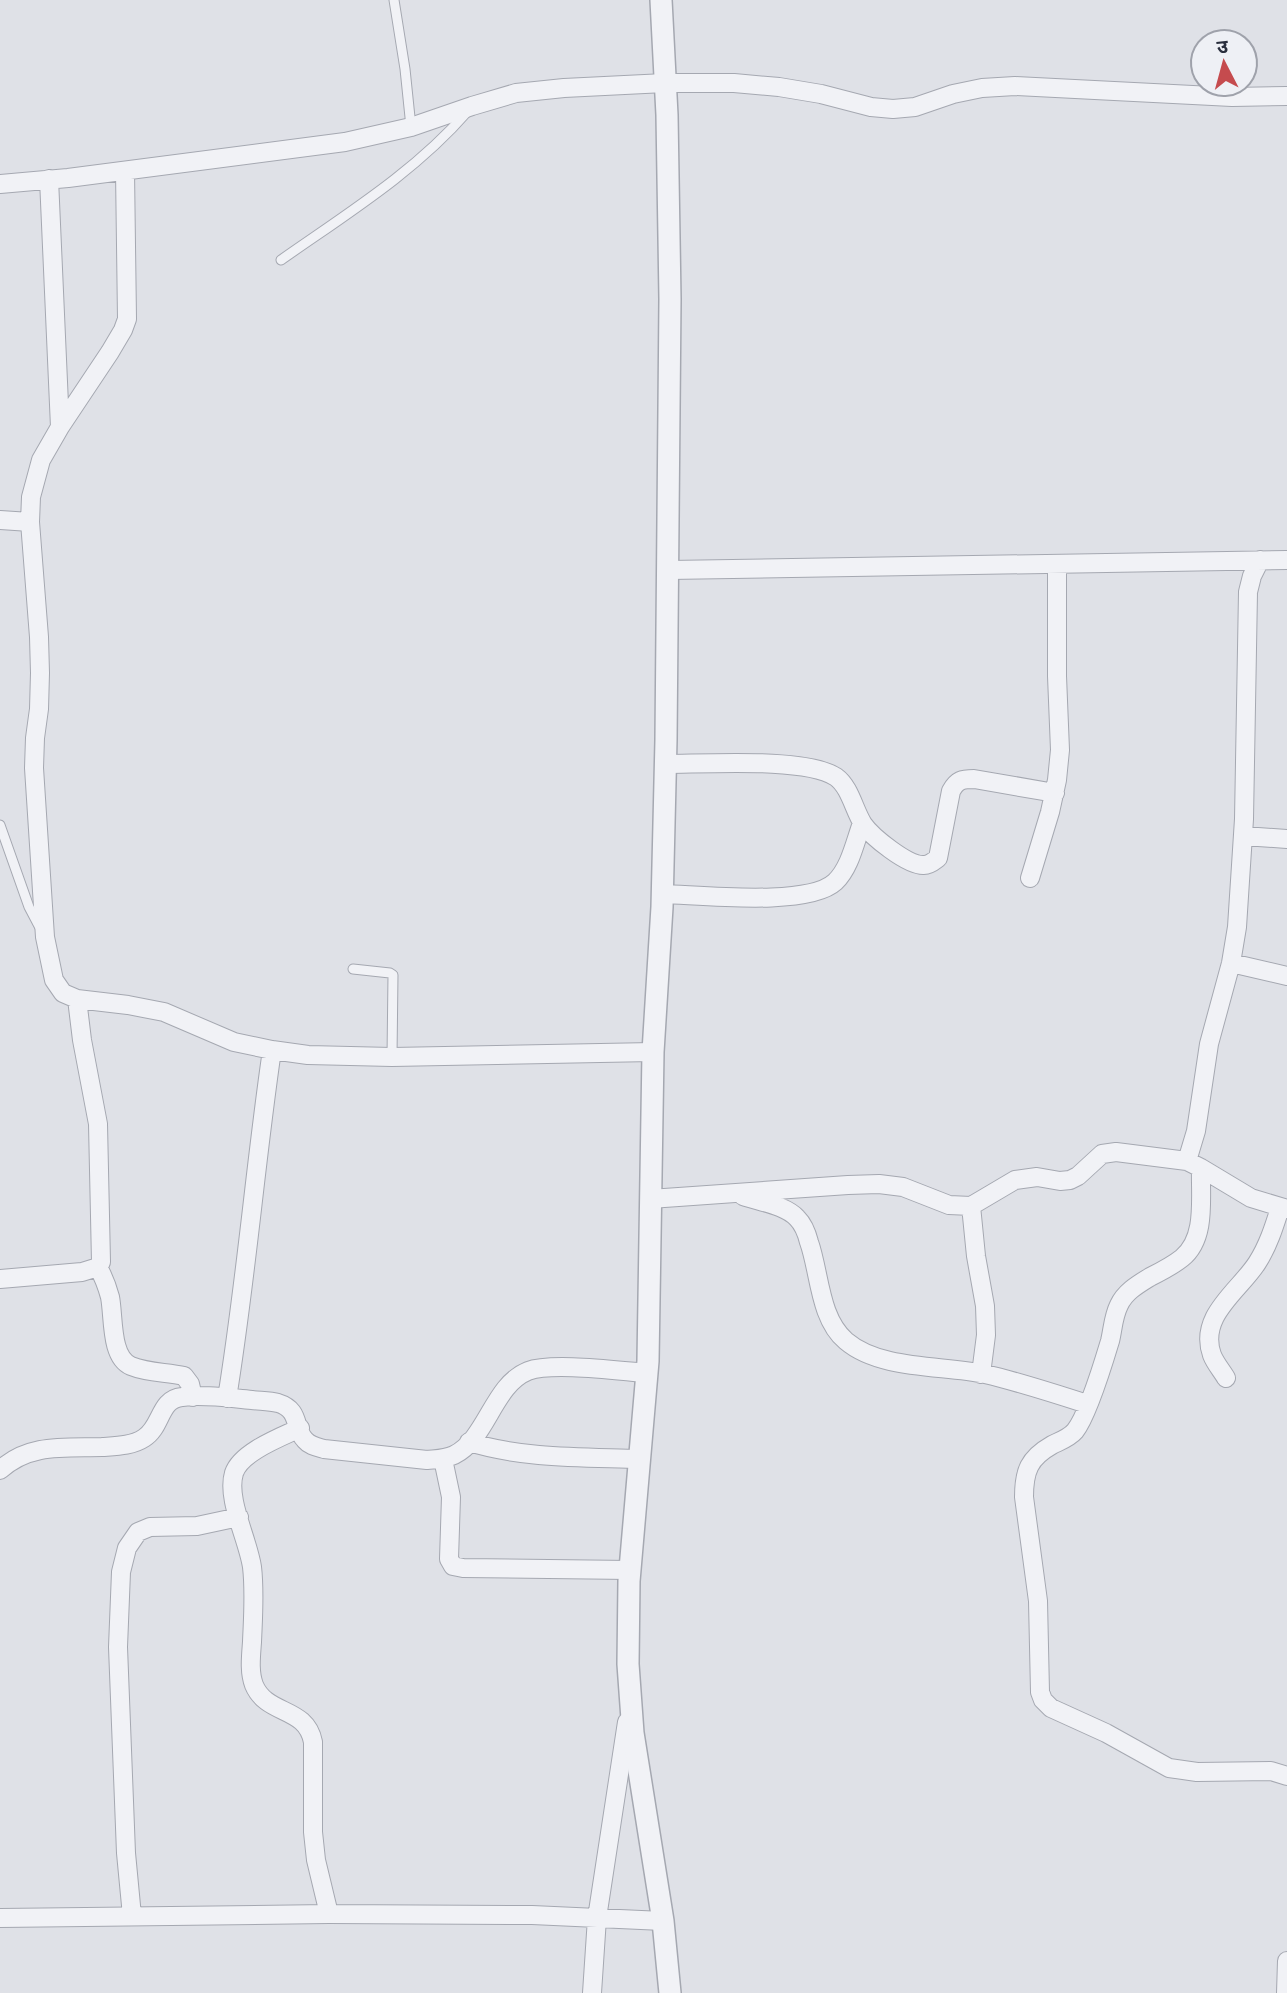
<svg xmlns="http://www.w3.org/2000/svg" width="1287" height="1993" viewBox="0 0 1287 1993" font-family="'DM Sans','Noto Sans Devanagari',sans-serif">
  <rect width="100%" height="100%" fill="#dfe1e7"/>
  <g fill="none" stroke-linecap="round" stroke-linejoin="round">
    <defs>
      <path id="service" d="M394,0L405,69L411,127
        M281,260C345,215 415,172 467,112
        M0,825L29,907L39,926
        M353,969L390,973L393,975L392,1057"/>
      <path id="minor" d="M125,171L127,319L123,330L110,352L60,427L41,460L31,497L30,522L39,637L40,673L39,709L35,738L34,768L45,937L54,980L63,993L77,999L128,1005L164,1012L234,1042L272,1050L308,1055L392,1057L653,1052
        M49,179L60,427
        M0,184L68,178L345,142L411,127L472,106L516,93L564,88L665,83H734L779,87L821,94L871,107L893,109L915,107L953,94L982,88L1015,86L1232,97L1287,96
        M0,520L30,522
        M669,570L1287,560
        M665,764C704,764 807,757 836,777C850,787 854,810 863,824C872,837 908,866 924,865C930,865 934,861 938,858L951,791C957,780 962,779 974,779L1055,793
        M1244,836L1287,839
        M1030,878L1050,812L1057,780L1060,750L1057,676V564
        M663,894C701,895 808,907 835,882C850,868 855,842 862,823
        M1231,963L1287,976
        M1187,1161L1196,1131L1209,1044L1231,963L1237,927L1244,819L1248,592L1252,576L1260,560
        M1201,1168C1200,1197 1207,1238 1182,1258C1172,1266 1160,1272 1150,1277C1137,1285 1125,1292 1119,1305C1113,1317 1113,1329 1110,1341C1104,1361 1087,1416 1075,1431C1069,1438 1060,1441 1052,1445C1029,1458 1024,1471 1024,1497L1038,1601L1040,1692L1043,1700L1051,1708L1106,1733L1169,1768L1197,1772L1271,1771L1287,1776
        M743,1196C760,1202 785,1205 797,1218C803,1224 807,1234 809,1242C820,1273 819,1318 846,1341C880,1370 942,1365 985,1374C1019,1382 1053,1393 1087,1404
        M650,1199L848,1185L879,1184L903,1187L949,1205L971,1206L1015,1180L1037,1177L1060,1181L1070,1180L1078,1176L1102,1154L1116,1152L1187,1161L1201,1168L1251,1198L1287,1209
        M971,1206L976,1256L985,1306L986,1335L981,1374
        M98,1267C103,1276 107,1286 110,1297C114,1317 110,1357 131,1366C148,1373 167,1372 184,1376L190,1384L193,1397
        M0,1279L82,1272L98,1267L101,1262L98,1124L82,1040L77,999
        M1226,1378C1222,1371 1215,1363 1212,1355C1198,1316 1239,1291 1257,1263C1268,1246 1274,1227 1280,1208
        M227,1398C246,1282 255,1166 272,1050
        M300,1428C281,1437 241,1452 234,1473C226,1499 248,1539 252,1567C255,1592 253,1617 252,1642C251,1656 249,1672 254,1685C267,1716 306,1706 313,1742V1832L316,1860L329,1914
        M469,1442C524,1459 584,1457 640,1459
        M443,1459L451,1497L449,1559L453,1566L463,1568L630,1570
        M0,1470C29,1443 65,1448 102,1447C116,1446 132,1446 144,1438C162,1427 159,1399 182,1397C204,1394 229,1398 252,1400C260,1401 270,1401 278,1403C301,1410 293,1428 305,1440C310,1446 317,1447 324,1449L427,1460C436,1459 446,1459 454,1455C487,1439 493,1385 528,1371C552,1362 619,1371 647,1373
        M132,1916L126,1853L118,1647L121,1572L127,1548L138,1532L150,1527L197,1526L239,1517
        M0,1918L329,1914L532,1915L663,1921
        M592,1993L597,1918L627,1722
        M1286,1993L1287,1961"/>
      <path id="tertiary" d="M661,0L667,115L670,299L666,740L662,907L653,1052L648,1361L629,1581L628,1664L633,1733L663,1921L670,1993"/>
    </defs>
    <use href="#service" stroke="#a5a8b1" stroke-width="11"/>
    <use href="#minor" stroke="#a5a8b1" stroke-width="20"/>
    <use href="#tertiary" stroke="#a5a8b1" stroke-width="24"/>
    <use href="#service" stroke="#f1f2f6" stroke-width="9"/>
    <use href="#minor" stroke="#f1f2f6" stroke-width="18"/>
    <use href="#tertiary" stroke="#f1f2f6" stroke-width="21"/>
  </g>
  <g transform="translate(1224 63) rotate(354)"><circle r="33" fill="#eef0f5" stroke="#9fa2ab" stroke-width="2"/>
  <path d="M0-5L12 26L0 18L-12 26Z" fill="#c54b4e"/>
  <text y="-10" font-size="19" font-weight="bold" text-anchor="middle" fill="#292e3d">उ</text>
  </g>
</svg>
